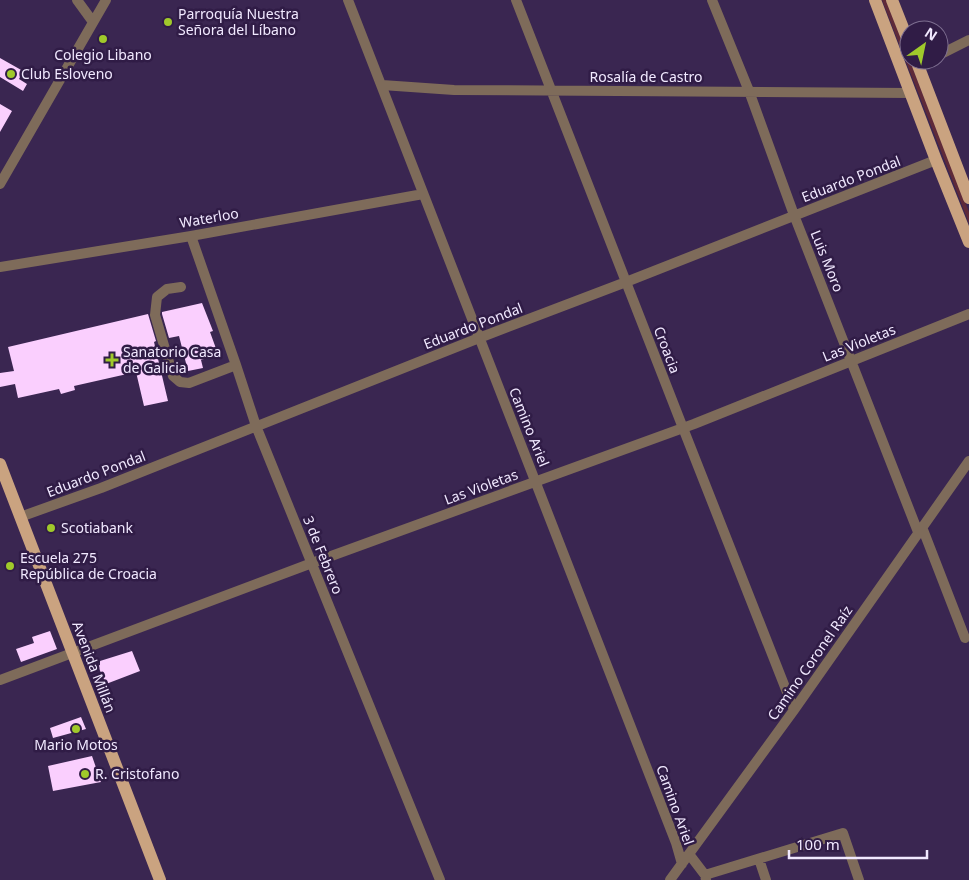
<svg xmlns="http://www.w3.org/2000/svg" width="969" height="880" viewBox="0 0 969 880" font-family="'Noto Sans',sans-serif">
  <rect width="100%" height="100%" fill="#3a2651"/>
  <path fill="#5f2a39" d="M882,0H886L969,212V223Z"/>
  <path fill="#facffe" d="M0,58L23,71L19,79L27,84L23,91L0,77Z
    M0,104L12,111L0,132Z
    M202,303L213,331L210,332L218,354L201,360L203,368L188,371L179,336L169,338L162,314V312Z
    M148,314L156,341L154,342L168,401L144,406L136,372L74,386L75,390L61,394L59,389L18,398L15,384L0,387V373L14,371L8,347Z
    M50,631L57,649L21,662L16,649L34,643L32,637Z
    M132,651L140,671L106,684L98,666L100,665V661Z
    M81,717L86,729L53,738L50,728Z
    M92,756L101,782L53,791L48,766Z"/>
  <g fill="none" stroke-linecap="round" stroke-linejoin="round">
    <path stroke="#7e6b5a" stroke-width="10" d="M77,0L93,22
      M348,0L676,843L682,864
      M516,0L683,428L794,710
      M712,0L749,91L794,215L918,532
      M939,55L969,40
      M918,65L929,60
      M382,85L454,90L911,93
      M0,184L106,0
      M191,236L236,365L256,426L440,880
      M0,267L191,236L423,194
      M181,287L167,289L157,297L155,315L173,376L180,382L189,383L236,365
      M20,517L101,488L479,338L626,282L936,160
      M922,527L965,638
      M0,680L312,563L694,424L969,314
      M689,854L705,875L706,880
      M759,859L766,880
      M705,875L843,833L859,880
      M670,880L794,710L969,461"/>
    <path stroke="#caa380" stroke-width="12" d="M875,0L936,160L969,242
      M892,0L909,43
      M916,60L969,198
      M0,464L160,880"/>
  </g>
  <g fill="#a0c92b" stroke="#301c46" stroke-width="2">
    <circle cx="168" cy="22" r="5"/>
    <circle cx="103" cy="39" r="5"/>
    <circle cx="11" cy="74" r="5"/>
    <path d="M109.5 352.5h5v5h5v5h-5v5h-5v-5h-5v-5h5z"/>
    <circle cx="51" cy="528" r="5"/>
    <circle cx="10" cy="566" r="5"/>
    <circle cx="76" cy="729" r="5"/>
    <circle cx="85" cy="774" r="5"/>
  </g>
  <g text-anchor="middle" stroke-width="5" stroke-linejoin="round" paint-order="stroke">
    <g font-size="14" fill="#f1e9ff" stroke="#301c46" text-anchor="start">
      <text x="178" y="19">Parroquía Nuestra<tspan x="178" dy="16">Señora del Líbano</tspan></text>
      <text x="103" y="60" text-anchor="middle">Colegio Libano</text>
      <text x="21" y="79">Club Esloveno</text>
      <text x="123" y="357">Sanatorio Casa<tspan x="123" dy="16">de Galicia</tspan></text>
      <text x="61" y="533">Scotiabank</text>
      <text x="20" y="563">Escuela 275<tspan x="20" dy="16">República de Croacia</tspan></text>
      <text x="76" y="750" text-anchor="middle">Mario Motos</text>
      <text x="95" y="779">R. Cristofano</text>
    </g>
    <g font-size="14" fill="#f1e9ff" stroke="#301c46">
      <text x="646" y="82">Rosalía de Castro</text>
      <text transform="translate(851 179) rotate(-21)" y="5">Eduardo Pondal</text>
      <text transform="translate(209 218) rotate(-10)" y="5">Waterloo</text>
      <text transform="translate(827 261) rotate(68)" y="5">Luis Moro</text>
      <text transform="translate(473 326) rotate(-21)" y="5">Eduardo Pondal</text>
      <text transform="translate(859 343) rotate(-22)" y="5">Las Violetas</text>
      <text transform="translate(667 350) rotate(69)" y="5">Croacia</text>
      <text transform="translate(529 427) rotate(68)" y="5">Camino Ariel</text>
      <text transform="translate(96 474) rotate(-21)" y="5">Eduardo Pondal</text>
      <text transform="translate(481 487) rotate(-20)" y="5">Las Violetas</text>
      <text transform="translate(323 555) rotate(68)" y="5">3 de Febrero</text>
      <text transform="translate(810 663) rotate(-55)" y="5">Camino Coronel Raíz</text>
      <text transform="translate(94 667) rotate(69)" y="5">Avenida Millán</text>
      <text transform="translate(675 805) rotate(70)" y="5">Camino Ariel</text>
    </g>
  </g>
  <g transform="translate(924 45) rotate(33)"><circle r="24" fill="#301c46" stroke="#7d6e90"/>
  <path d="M0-4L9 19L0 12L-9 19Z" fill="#a0c92b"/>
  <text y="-8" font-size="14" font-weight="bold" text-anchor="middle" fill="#f1e9ff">N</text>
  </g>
  <path d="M789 850v8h138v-8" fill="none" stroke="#f1e9ff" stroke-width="2.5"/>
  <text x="796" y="850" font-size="15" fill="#f1e9ff" stroke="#301c46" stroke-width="4" paint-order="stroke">100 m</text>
</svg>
